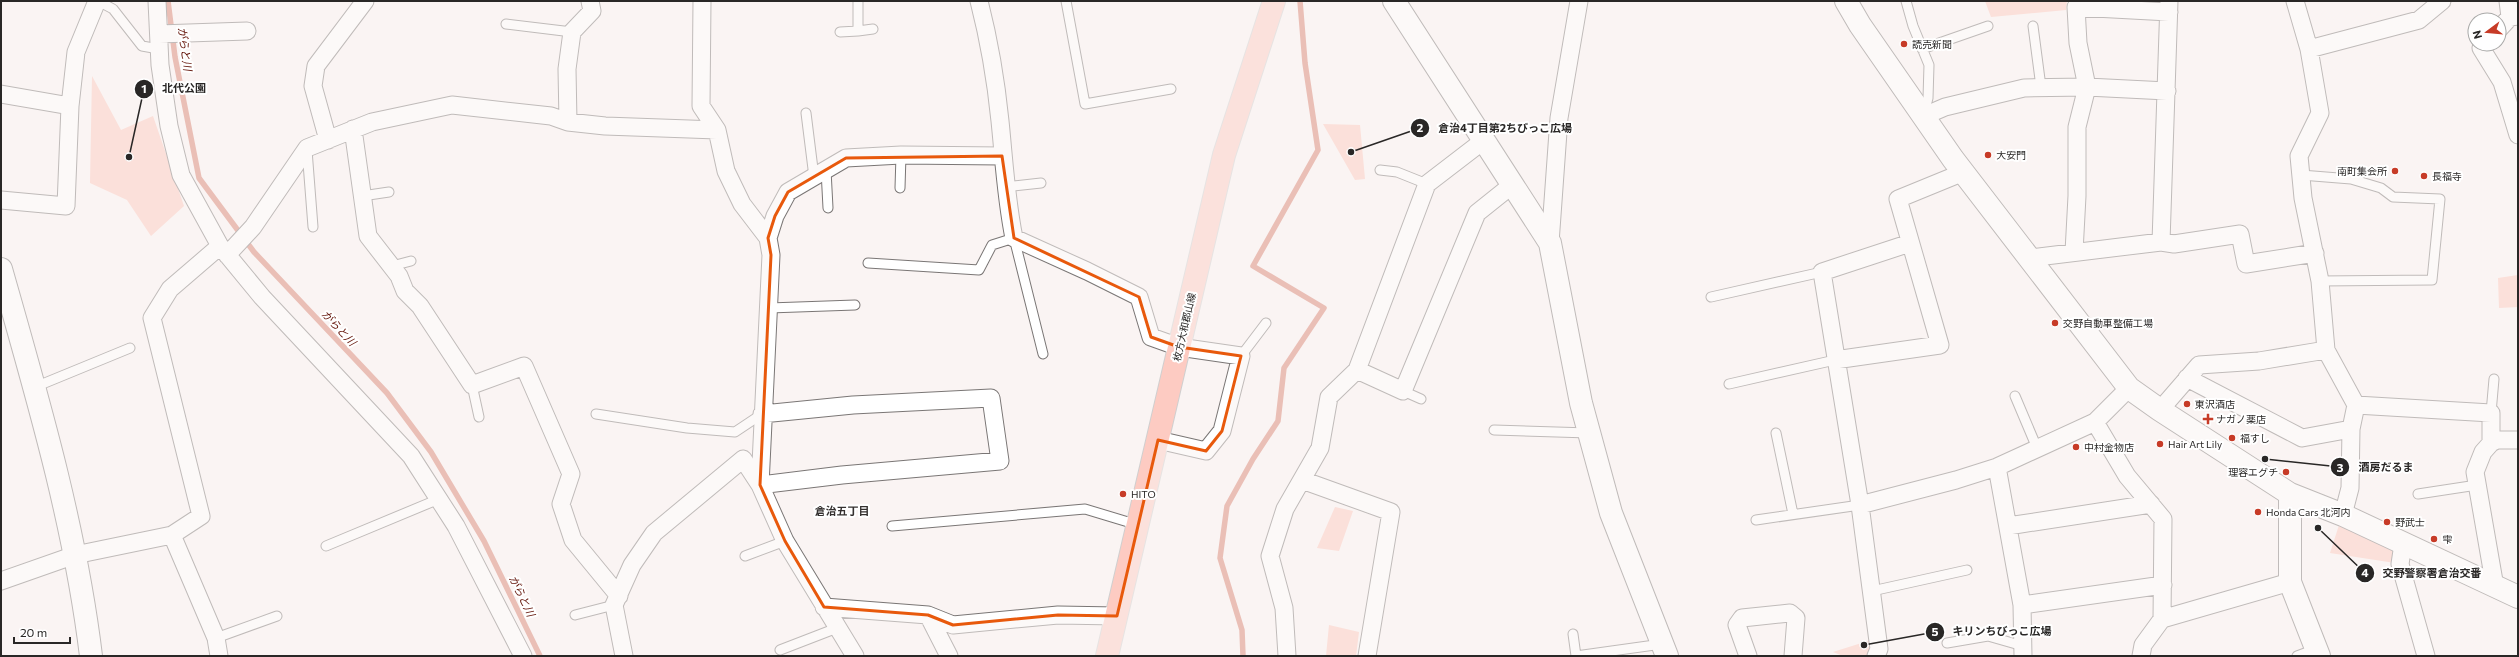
<svg xmlns="http://www.w3.org/2000/svg" width="2519" height="657" viewBox="0 0 2519 657" font-family="Commissioner,'Noto Sans JP',sans-serif">
  <rect width="100%" height="100%" fill="#faf4f3"/>
  <path fill="#fdc7bc" d="M1985,1H2067L2066,10L1991,17Z
    M92,76L121,130L153,116L184,206L151,236L127,200L90,183Z
    M1323,124L1360,125L1365,179L1355,180Z
    M2518,275V307L2499,308L2498,278Z
    M1335,507L1353,511L1339,551L1317,548Z
    M2340,522L2395,551V563L2330,553Z
    M1329,625L1359,632L1356,656H1326Z
    M1871,640L1872,656H1843L1833,652Z"/>
  <g fill="none" stroke-linecap="round" stroke-linejoin="round">
    <path stroke="#d77e6e" stroke-width="5.5" d="M168,1L175,57L199,178L254,252L387,393L431,452L484,541L540,656
      M1243,656L1242,630L1220,558L1227,506L1253,459L1278,421L1284,368L1324,308L1253,266L1318,150L1305,63L1300,1"/>
    <defs>
      <path id="lane" d="M98,1L113,9L142,46L159,49
        M1066,1L1085,104L1171,89
        M1906,1L1913,26L1929,65L1928,98L1924,113
        M506,24L572,32
        M2033,26L2041,87
        M858,31L873,29
        M840,32L858,31V1
        M1922,49L1988,26
        M806,113L814,177
        M307,150L313,227
        M826,170L828,208
        M1380,170L1397,172L1427,184
        M2301,175L2351,179L2381,188L2393,197L2440,199L2432,280L2320,281
        M1005,187L1041,183
        M900,188L901,155
        M362,196L389,192
        M868,263L979,270L992,245L1014,238L1043,354
        M392,266L411,261
        M1711,297L1822,272
        M769,308L855,305
        M1241,356L1266,323
        M1729,384L1835,360
        M472,385L479,417
        M35,387L130,348
        M1403,391L1421,399
        M2015,396L2037,448
        M2491,413L2494,379
        M596,414L687,428L735,432L762,414
        M1494,430L1589,433
        M1776,433L1793,514
        M2418,494L2477,485
        M1756,520L1860,505
        M892,526L1085,509L1138,525
        M326,546L439,499
        M745,556L785,541
        M1872,591L1967,570
        M575,615L614,605
        M1573,634L1576,656
        M216,638L277,616
        M1947,643L1988,636L2023,646
        M780,650L837,628
        M1576,656L1662,644
        M2297,656L2316,649"/>
      <path id="street" d="M157,1L160,65L169,126L181,175L220,246L262,297L411,456L456,526L523,656
        M702,1L701,106L717,130L726,171L742,204L768,238L771,255L760,485L842,475L1000,461L991,398L853,405L762,414
        M979,1C989,40 996,81 1000,121C1004,160 1006,199 1014,238L1087,271L1139,297L1151,337L1179,347L1241,356L1222,431L1206,451L1158,440
        M2295,1L2309,49L2320,113L2299,156L2303,198L2320,281L2326,350L2356,405L2351,429L2350,488L2343,515
        M2508,1L2510,17
        M2499,29L2510,17L2518,16
        M159,34L247,31
        M2485,44L2481,48L2502,82L2518,135
        M2309,49L2419,20L2442,1
        M1,94L70,106
        M1924,116L1945,107L2024,88L2087,87L2167,91
        M568,122L567,69L572,32L592,11L590,1
        M353,129L368,236L399,276L405,291L420,306L472,385L524,366L571,474L561,504L573,540L619,596
        M328,140L313,86L316,66L365,1
        M1,200L66,206L70,106L76,52L97,1
        M768,238L775,216L788,192L846,158L901,155L1002,156
        M2161,242L2174,244L2240,234L2246,264L2315,253
        M1550,243L1559,118L1579,1
        M2074,252L2077,196V127L2087,87L2078,43L2076,7L2169,12
        M227,255L253,227L307,148L372,122L452,105L551,116L568,122L605,126L717,130
        M2030,258L2161,242L2169,1
        M1835,360L1940,345L1898,199L1964,172
        M1357,370L1403,391L1477,213L1512,185
        M2187,378L2302,438L2351,429
        M2356,405L2491,413V443
        M2160,410L2199,365L2259,361L2326,350
        M2095,422L2127,476L2163,519L2162,619L2143,645L2141,656
        M1997,467L2022,605L2023,656
        M1302,480L1391,512L1367,656
        M1860,505L1956,480L1997,467L2095,422L2129,388
        M2008,526L2151,504
        M172,535L216,638L219,656
        M2403,544L2400,564L2426,656
        M1,581L75,555L172,535L201,516L152,318L170,289L220,246
        M2495,587L2475,472L2483,452L2491,443L2497,440H2518
        M2022,605L2163,585
        M824,607L928,615L953,625L1058,615L1117,616
        M928,615L949,656
        M2162,619L2290,582
        M624,656L614,605L632,565L654,533L743,459L760,485L785,541L855,656
        M1287,656L1284,608L1270,556L1285,509L1320,448L1329,397L1357,370L1427,184L1483,141
        M1748,656L1737,625L1742,618L1790,613L1796,618L1793,656
        M1876,656L1879,649L1860,505L1822,272L1910,243"/>
      <path id="secondary" d="M1394,1L1550,243L1581,403L1611,513L1667,656
        M1846,1L1860,25L1953,159L2129,388L2160,410L2290,494
        M1,269C37,396 75,524 91,656
        M2319,656L2290,582V494L2343,515L2518,597"/>
      <path id="primary" d="M1107,656L1224,155L1274,1"/>
    </defs>
    <use href="#lane" stroke="#7a7675" stroke-width="11"/>
    <use href="#street" stroke="#7a7675" stroke-width="19"/>
    <use href="#secondary" stroke="#7a7675" stroke-width="24"/>
    <use href="#primary" stroke="#d0cfcf" stroke-width="24"/>
    <use href="#lane" stroke="#fff" stroke-width="9"/>
    <use href="#street" stroke="#fff" stroke-width="17"/>
    <use href="#secondary" stroke="#fff" stroke-width="22"/>
    <use href="#primary" stroke="#fdcbc2" stroke-width="22"/>
  </g>
  <path d="M0 0H2519V657H0ZM1002,156L1014,238L1139,297L1151,337L1179,347L1241,356L1222,431L1206,451L1158,440L1117,616L1058,615L953,625L928,615L824,607L785,541L760,485L771,255L768,238L775,216L788,192L846,158Z" fill="#faf4f3" fill-opacity=".55" fill-rule="evenodd"/>
  <path fill="none" stroke="#e8590c" stroke-width="3" stroke-linejoin="round" d="M1002,156L1014,238L1139,297L1151,337L1179,347L1241,356L1222,431L1206,451L1158,440L1117,616L1058,615L953,625L928,615L824,607L785,541L760,485L771,255L768,238L775,216L788,192L846,158Z"/>
  <g fill="#c73b27" stroke="#fff" stroke-width="1.5">
    <circle cx="1904" cy="44" r="4"/>
    <circle cx="1988" cy="155" r="4"/>
    <circle cx="2395" cy="171" r="4"/>
    <circle cx="2424" cy="176" r="4"/>
    <circle cx="2055" cy="323" r="4"/>
    <circle cx="2187" cy="404" r="4"/>
    <path d="M2206 413h4v4h4v4h-4v4h-4v-4h-4v-4h4z"/>
    <circle cx="2232" cy="438" r="4"/>
    <circle cx="2160" cy="444" r="4"/>
    <circle cx="2076" cy="447" r="4"/>
    <circle cx="2286" cy="472" r="4"/>
    <circle cx="1123" cy="494" r="4"/>
    <circle cx="2258" cy="512" r="4"/>
    <circle cx="2387" cy="522" r="4"/>
    <circle cx="2434" cy="539" r="4"/>
  </g>
  <g text-anchor="middle" stroke-width="4" stroke-linejoin="round" paint-order="stroke">
    <g font-size="10" fill="#292726" stroke="#fff" text-anchor="start">
      <text x="1912" y="48">読売新聞</text>
      <text x="1996" y="159">大安門</text>
      <text x="2387" y="175" text-anchor="end">南町集会所</text>
      <text x="2432" y="180">長福寺</text>
      <text x="2063" y="327">交野自動車整備工場</text>
      <text x="2195" y="408">東沢酒店</text>
      <text x="2216" y="423">ナガノ薬店</text>
      <text x="2240" y="442">福すし</text>
      <text x="2168" y="448">Hair Art Lily</text>
      <text x="2084" y="451">中村金物店</text>
      <text x="2278" y="476" text-anchor="end">理容エグチ</text>
      <text x="1131" y="498">HITO</text>
      <text x="2266" y="516">Honda Cars 北河内</text>
      <text x="2395" y="526">野武士</text>
      <text x="2442" y="543">雫</text>
    </g>
    <g font-size="10" fill="#292726" stroke="#fff">
      <text transform="translate(1184 327) rotate(-77)" y="4">枚方大和郡山線</text>
    </g>
    <g font-size="11" font-style="italic" fill="#631308" stroke="#fff">
      <text transform="translate(185 49) rotate(82)" y="4">がらと川</text>
      <text transform="translate(339 328) rotate(47)" y="4">がらと川</text>
      <text transform="translate(522 596) rotate(64)" y="4">がらと川</text>
    </g>
    <g font-size="11" font-weight="bold" fill="#34302f" stroke="#fff">
      <text x="842" y="515">倉治五丁目</text>
    </g>
  </g>
  <path fill="none" stroke="#292726" stroke-width="1.5" d="M129 157L144 89M1351 152L1420 128M2265 459L2340 467M2318 528L2365 573M1864 645L1935 632"/>
  <g fill="#292726" stroke="#fff" stroke-width="1.5">
    <circle cx="129" cy="157" r="4"/>
    <circle cx="1351" cy="152" r="4"/>
    <circle cx="2265" cy="459" r="4"/>
    <circle cx="2318" cy="528" r="4"/>
    <circle cx="1864" cy="645" r="4"/>
    <circle cx="144" cy="89" r="10"/>
    <circle cx="1420" cy="128" r="10"/>
    <circle cx="2340" cy="467" r="10"/>
    <circle cx="2365" cy="573" r="10"/>
    <circle cx="1935" cy="632" r="10"/>
  </g>
  <g font-size="12" text-anchor="middle" font-weight="bold" fill="#fff">
    <text x="144" y="93">1</text>
    <text x="1420" y="132">2</text>
    <text x="2340" y="472">3</text>
    <text x="2365" y="577">4</text>
    <text x="1935" y="636">5</text>
  </g>
  <g font-size="11" text-anchor="middle" font-weight="bold" fill="#292726" stroke="#fff" stroke-width="4" stroke-linejoin="round" paint-order="stroke">
    <text x="184" y="92">北代公園</text>
    <text x="1505" y="132">倉治4丁目第2ちびっこ広場</text>
    <text x="2386" y="471">酒房だるま</text>
    <text x="2432" y="577">交野警察署倉治交番</text>
    <text x="2002" y="635">キリンちびっこ広場</text>
  </g>
  <rect width="2519" height="657" fill="none" stroke="#292726" stroke-width="4"/>
  <g transform="translate(2487 32) rotate(254)"><circle r="19" fill="#ffffff" stroke="#a9a9a8"/>
  <path d="M0-3L7 15L0 10L-7 15Z" fill="#c73b27"/>
  <text y="-6" font-size="11" font-weight="bold" text-anchor="middle" fill="#292726">N</text>
  </g>
  <path d="M14 637v6h56v-6" fill="none" stroke="#292726" stroke-width="2"/>
  <text x="20" y="637" font-size="12" fill="#292726" stroke="#ffffff" stroke-width="3" paint-order="stroke">20 m</text>
</svg>
